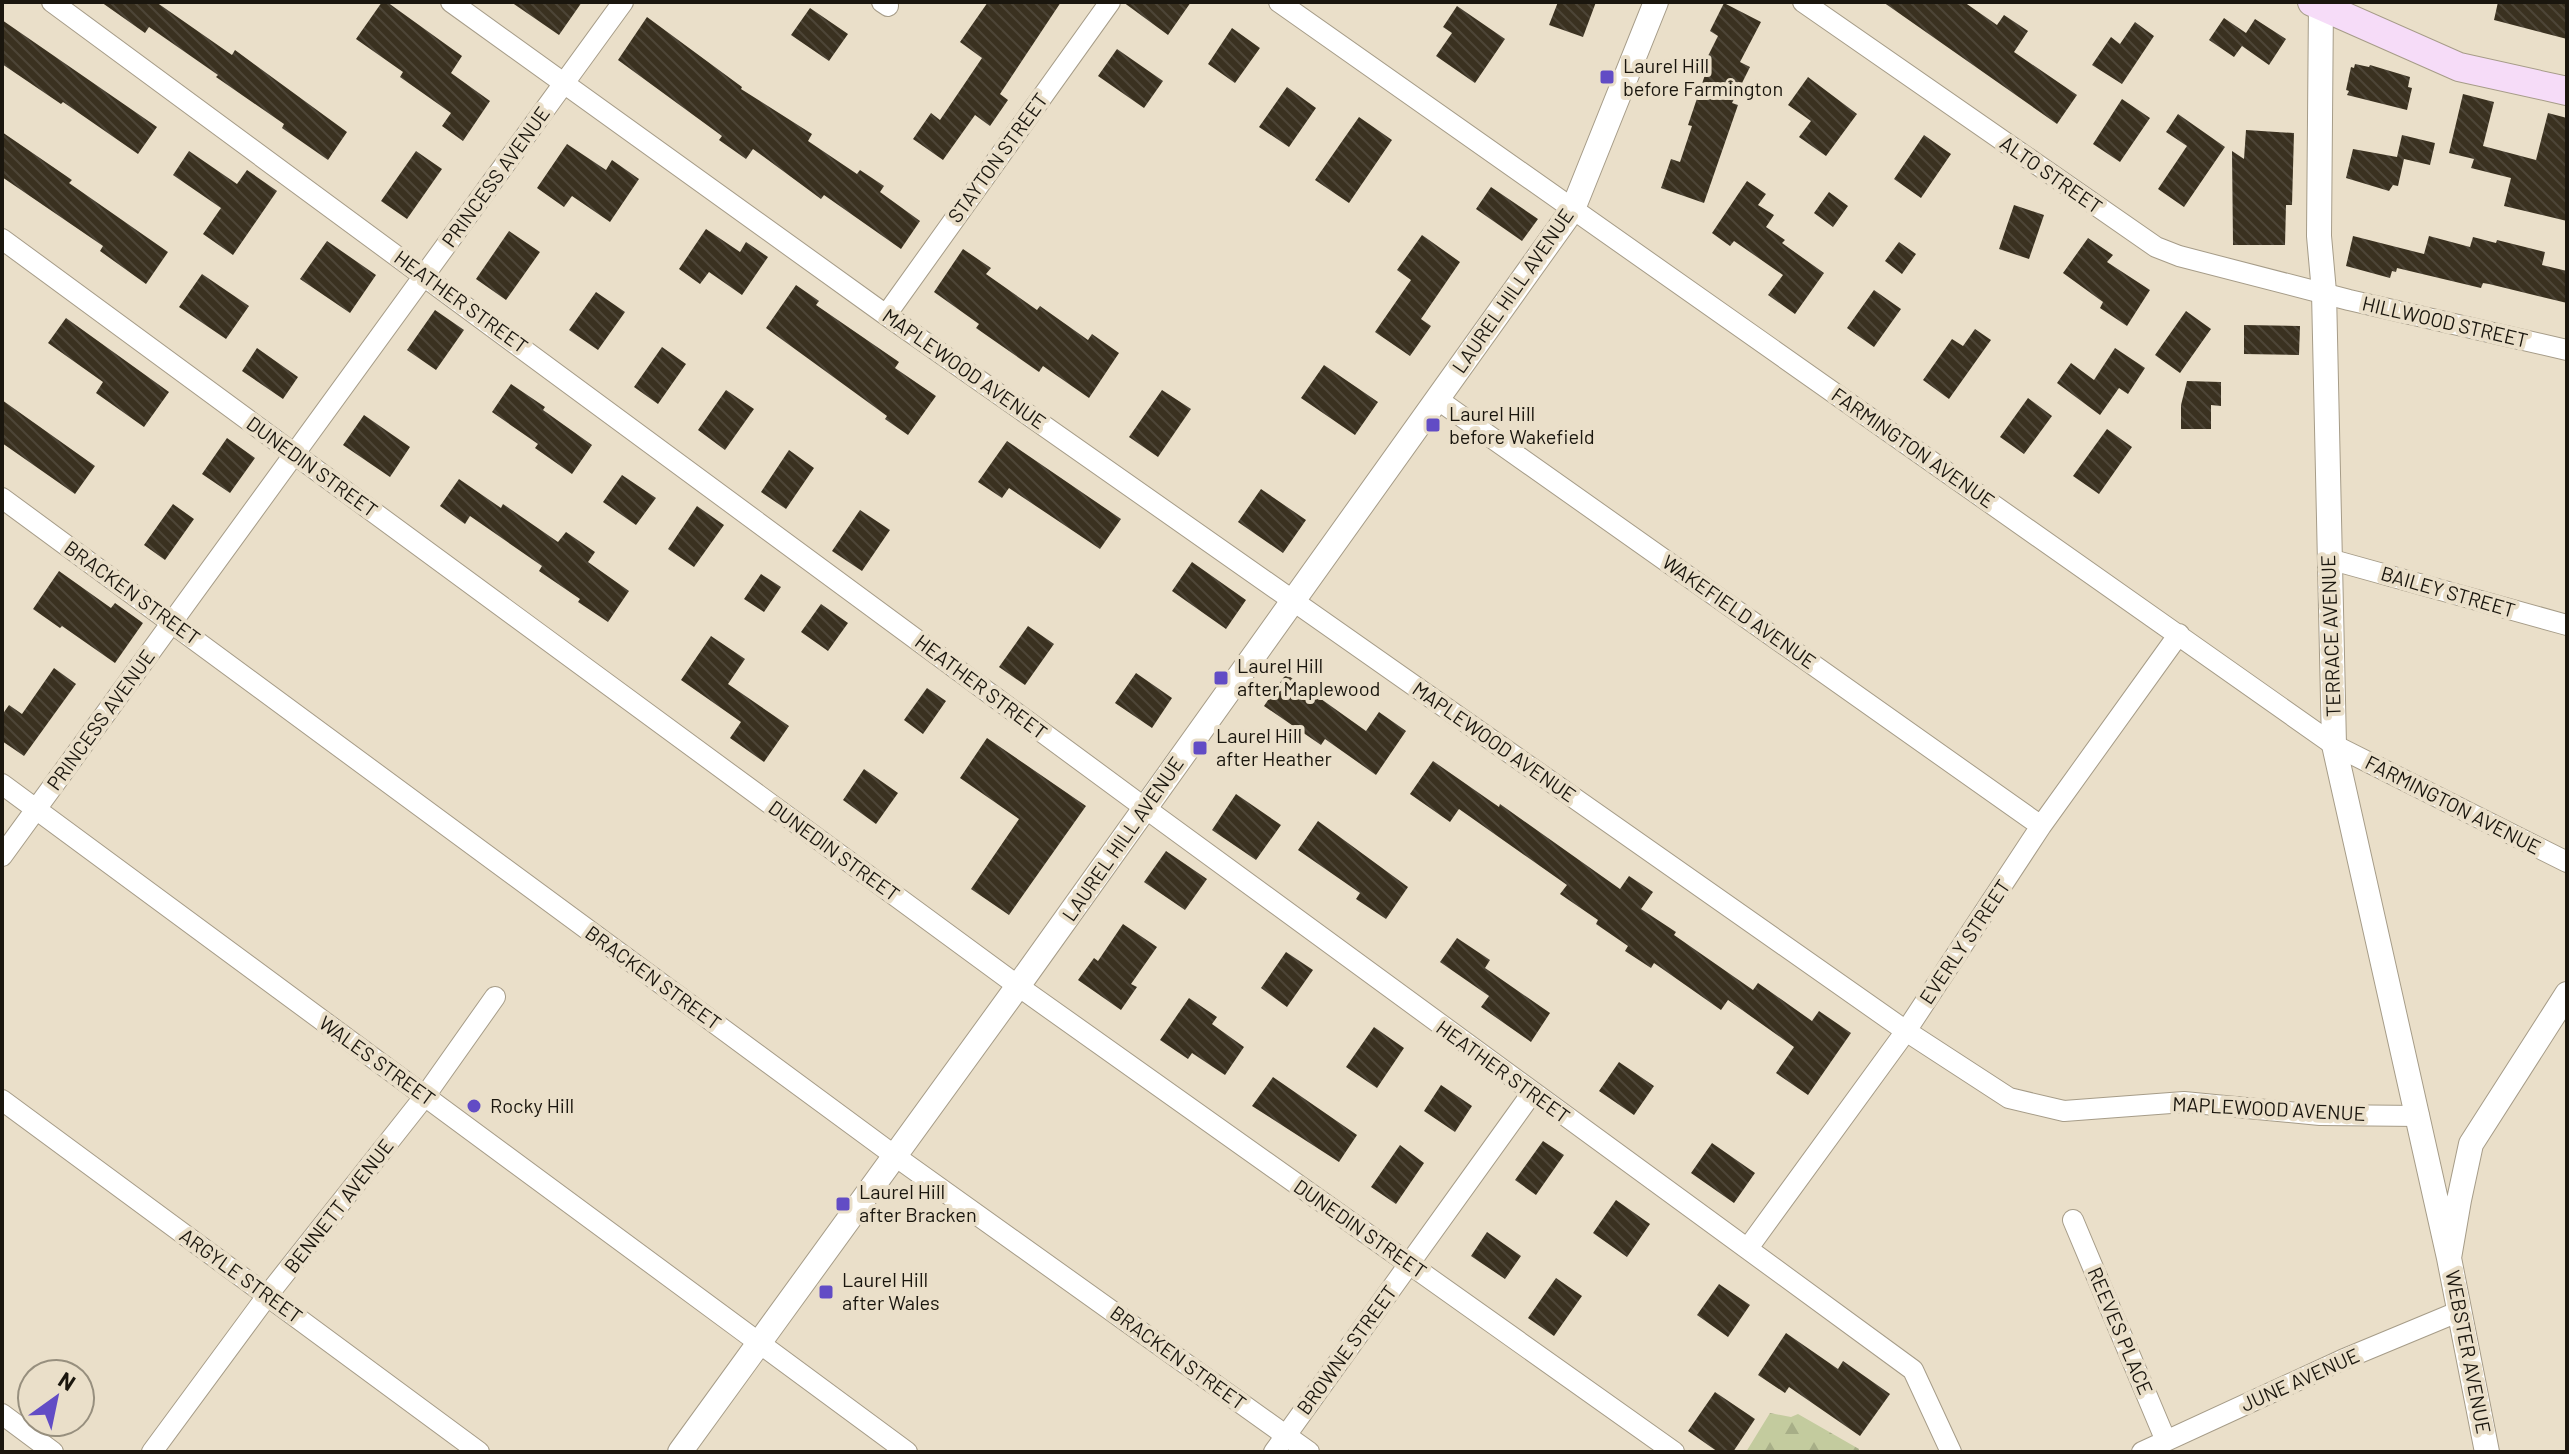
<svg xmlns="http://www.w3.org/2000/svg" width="2569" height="1454" viewBox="0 0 2569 1454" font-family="Barlow,sans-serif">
  <defs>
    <pattern id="forest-firs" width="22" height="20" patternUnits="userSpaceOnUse" patternTransform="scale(2)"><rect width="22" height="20" fill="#c3cb9e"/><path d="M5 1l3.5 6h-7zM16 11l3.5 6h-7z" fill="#a7ae87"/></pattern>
    <pattern id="building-back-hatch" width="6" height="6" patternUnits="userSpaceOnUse" patternTransform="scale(2)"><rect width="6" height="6" fill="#3a3120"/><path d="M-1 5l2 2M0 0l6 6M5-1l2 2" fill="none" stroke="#4d4537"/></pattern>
  </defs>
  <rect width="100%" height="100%" fill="#eadfc9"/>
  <path fill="url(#forest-firs)" d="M1770,1413L1791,1417L1798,1414L1859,1449L1858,1452H1746Z"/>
  <path fill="url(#building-back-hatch)" d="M101,2H156L232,55L235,50L347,132L328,160L282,128L284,124L216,77L218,75L149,27L145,33Z
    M382,2H387L462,56L451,73L490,101L463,141L442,126L451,113L400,77L403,72L356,39Z
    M511,2H582L559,35Z
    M988,2H1061L1000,94L1008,100L990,126L975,115L943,160L913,139L931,113L940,120L982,58L960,42Z
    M1123,2H1191L1168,35Z
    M1558,2H1596L1583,37L1549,25Z
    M1883,2H1964L1997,25L2004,15L2028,31L2014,52L2077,95L2057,124Z
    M2498,2H2567V39L2494,20Z
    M1724,3L1761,22L1740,62L1750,67L1732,103L1738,105L1704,203L1661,188L1671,159L1680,162L1692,126L1688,125L1707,69L1703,66L1718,36L1710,31Z
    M1457,6L1505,39L1475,83L1436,56L1452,33L1443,27Z
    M810,8L848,34L829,61L791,35Z
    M647,17L742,87L741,89L812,134L808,141L857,174L860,170L884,186L880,192L920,221L901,249L824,195L821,199L753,149L746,159L719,140L722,136L618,60Z
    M2224,18L2246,33L2255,19L2286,39L2269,65L2242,46L2234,57L2209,40Z
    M2,20L157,127L138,154L63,102L61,104L2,64Z
    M2135,22L2154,36L2122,84L2092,65L2111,37L2120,44Z
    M1232,28L1260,48L1235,83L1208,64Z
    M1117,49L1163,81L1144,108L1098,76Z
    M2355,64L2369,67L2370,65L2410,77L2408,87L2412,88L2407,110L2347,95L2349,91L2346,90L2351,67L2354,68Z
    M1808,77L1857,114L1826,156L1799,137L1811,121L1788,105Z
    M1287,87L1316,108L1289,147L1259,127Z
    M2463,94L2494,102L2483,146L2536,160L2548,113L2567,118V221L2504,206L2511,178L2471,168L2474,159L2449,153Z
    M2122,99L2150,118L2120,162L2093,144Z
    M2178,114L2225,147L2184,207L2158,189L2187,146L2166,132Z
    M1359,117L1392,140L1349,203L1315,180Z
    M2246,130L2294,133L2292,205H2286L2285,245H2233L2232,151L2244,159Z
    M2,132L72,180L69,183L168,252L146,284L100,251L103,246L2,177Z
    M1924,135L1951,154L1921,198L1894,179Z
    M2402,135L2435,143L2430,165L2404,159L2398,186L2393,185L2389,191L2346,178L2353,149L2397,157Z
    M567,144L606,170L612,160L639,179L610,222L572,196L564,207L537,188Z
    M189,151L237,184L247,170L277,191L233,255L203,234L221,208L173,175Z
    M416,151L442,169L407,219L381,201Z
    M1747,181L1766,194L1758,205L1774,215L1766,227L1785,240L1782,243L1824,273L1795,314L1768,295L1783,275L1734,241L1730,246L1712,233Z
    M1491,187L1538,219L1522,241L1476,209Z
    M1829,192L1848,206L1833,227L1814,213Z
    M2014,205L2044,215L2029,259L1999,249Z
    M706,229L740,252L746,242L768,257L742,295L709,272L700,284L679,269Z
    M509,231L540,252L506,300L476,279Z
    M1422,235L1460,262L1421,319L1431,326L1410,356L1375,332L1411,280L1397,270Z
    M2353,236L2424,254L2429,236L2470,247L2473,237L2496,243L2497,240L2545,252L2542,265L2567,271V303L2489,284L2483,283L2481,288L2397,268L2396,272L2392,271L2390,278L2346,266Z
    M2088,238L2113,255L2107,262L2150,290L2127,326L2100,308L2103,302L2063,273Z
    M327,241L376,275L350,313L300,279Z
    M1899,242L1916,254L1902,274L1885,261Z
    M963,249L991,268L986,274L1037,310L1040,306L1088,340L1092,334L1119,353L1089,398L1043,366L1039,372L1009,351L976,328L979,324L934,292Z
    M202,274L249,306L226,339L179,307Z
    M796,285L819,301L816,305L899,362L895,368L936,396L908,435L885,419L887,416L766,328Z
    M1874,290L1901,309L1874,347L1847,328Z
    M596,292L625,312L598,350L569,330Z
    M435,310L464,330L436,370L407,350Z
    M2186,311L2211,329L2180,373L2155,355Z
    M66,318L169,392L144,427L96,393L103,382L48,343Z
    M2244,325L2300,326L2299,355L2244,354Z
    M1975,329L1991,340L1949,399L1923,380L1952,339L1963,346Z
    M662,347L686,364L658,404L634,387Z
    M257,348L298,377L283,399L242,371Z
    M2115,348L2145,368L2128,394L2119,388L2100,415L2057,383L2071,363L2094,380Z
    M1324,365L1378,402L1355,435L1301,398Z
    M2187,381L2221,382V406L2211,405V429H2181V405Z
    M511,384L545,407L543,410L592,445L572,474L535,448L538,444L492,412Z
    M726,390L754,409L725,450L698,430Z
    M1162,390L1191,409L1158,457L1129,437Z
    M2028,398L2052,416L2024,454L2000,437Z
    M2,400L95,466L75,494L2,443Z
    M364,415L410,447L390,477L343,445Z
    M2107,429L2132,447L2099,494L2073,476Z
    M227,438L255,458L230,493L202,474Z
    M1007,441L1121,519L1100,549L1009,488L1002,498L978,482Z
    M789,450L814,468L786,509L761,492Z
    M622,475L656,498L636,525L603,502Z
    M459,479L501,508L503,504L558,542L566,532L595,552L588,562L629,591L608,622L578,602L580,599L539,571L542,566L470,516L465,524L440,506Z
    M1261,489L1306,520L1283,553L1238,522Z
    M173,504L194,519L165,560L144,545Z
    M697,506L724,525L694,567L668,549Z
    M860,510L890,530L862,571L832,551Z
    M1192,562L1246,600L1226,629L1172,591Z
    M59,571L111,608L115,603L143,623L115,663L62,626L60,628L33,609Z
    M761,574L781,587L764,612L744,599Z
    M821,604L848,623L828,651L801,632Z
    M1028,626L1054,644L1025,685L999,667Z
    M711,636L745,659L728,684L789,726L764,762L730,738L741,722L681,680Z
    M54,668L76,684L24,756L2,741V715L9,705L22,714Z
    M1136,673L1172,698L1152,728L1115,703Z
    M1286,674L1366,731L1379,712L1406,731L1376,775L1325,739L1321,745L1264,706Z
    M927,688L946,701L923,734L904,720Z
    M987,738L1086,806L1009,915L971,889L1019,819L960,778Z
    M1433,761L1499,807L1500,804L1620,889L1629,876L1653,892L1641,909L1676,932L1674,935L1753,990L1758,983L1812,1021L1819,1011L1851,1033L1808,1095L1776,1073L1794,1047L1728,1000L1721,1010L1654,963L1651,968L1625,951L1628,946L1596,924L1598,920L1560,894L1567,885L1459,809L1450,822L1410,794Z
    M864,769L898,793L876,824L843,800Z
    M1236,794L1281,825L1256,860L1212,830Z
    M1318,821L1408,887L1386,919L1356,899L1360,893L1298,850Z
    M1166,851L1207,879L1185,910L1144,882Z
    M1123,924L1157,947L1131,984L1137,987L1121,1010L1078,980L1094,958L1098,961Z
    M1457,938L1490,960L1485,968L1550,1013L1531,1042L1481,1007L1489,996L1440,962Z
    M1286,952L1313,970L1287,1007L1261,988Z
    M1189,998L1217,1017L1212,1024L1244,1047L1225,1075L1192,1053L1188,1059L1160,1040Z
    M1374,1027L1404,1048L1377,1088L1346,1067Z
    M1619,1062L1654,1086L1634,1115L1599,1091Z
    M1273,1077L1357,1135L1339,1162L1252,1106Z
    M1441,1085L1472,1106L1455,1132L1424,1111Z
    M1543,1141L1564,1155L1536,1195L1515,1180Z
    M1712,1143L1755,1173L1734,1203L1691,1173Z
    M1400,1145L1424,1163L1396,1204L1371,1187Z
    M1616,1200L1650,1224L1627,1257L1593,1233Z
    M1487,1232L1521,1256L1505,1279L1471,1256Z
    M1556,1278L1582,1296L1554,1336L1528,1318Z
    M1719,1284L1750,1305L1728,1337L1697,1315Z
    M1786,1333L1838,1369L1843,1361L1890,1394L1860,1436L1789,1387L1785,1393L1758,1375Z
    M1715,1392L1755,1419L1733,1452H1718L1688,1431Z"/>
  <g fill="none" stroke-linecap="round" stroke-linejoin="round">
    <defs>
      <path id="minor" d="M52,2L1145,808L1913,1370L1951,1452
        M451,2L886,315L1906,1031L2009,1098L2064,1111L2184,1102L2320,1115L2419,1116
        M882,2L888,6
        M1279,2L2334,745L2567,862
        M1803,2L2156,247L2179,256L2349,300L2567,350
        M2,239L1018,986L1674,1452
        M886,315L1110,2
        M1437,399L2041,826
        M2,498L895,1156L1309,1452
        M2329,559L2567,625
        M2,784L907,1452
        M2,856L623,2
        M2,1100L479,1452
        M2073,1220L2166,1441
        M1748,1248L1906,1031L2041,826L2179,634
        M2,1414L53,1452
        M152,1452L267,1296L425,1096L495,997
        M1274,1452L1532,1093
        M2142,1452L2342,1360L2460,1311"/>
      <path id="tertiary" d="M2321,2L2319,236L2324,292L2334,745L2449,1258
        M680,1452L1018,986L1573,209L1656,2
        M2487,1452L2449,1258L2459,1200L2471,1144L2567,994"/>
      <path id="secondary" d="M2312,2L2459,67L2567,91"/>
    </defs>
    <use href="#minor" stroke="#a69c88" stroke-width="22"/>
    <use href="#tertiary" stroke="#a69c88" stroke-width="26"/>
    <use href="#secondary" stroke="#a69c88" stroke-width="30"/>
    <use href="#minor" stroke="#fff" stroke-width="20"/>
    <use href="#tertiary" stroke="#fff" stroke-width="24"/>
    <use href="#secondary" stroke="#f6dcf8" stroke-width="28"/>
  </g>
  <g fill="#624cc5" stroke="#eadfc9" stroke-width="3">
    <rect x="1599" y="69" width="16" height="16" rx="4"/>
    <rect x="1425" y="417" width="16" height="16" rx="4"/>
    <rect x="1213" y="670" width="16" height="16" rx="4"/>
    <rect x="1192" y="740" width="16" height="16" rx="4"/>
    <circle cx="474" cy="1106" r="8"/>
    <rect x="835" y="1196" width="16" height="16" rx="4"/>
    <rect x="818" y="1284" width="16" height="16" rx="4"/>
  </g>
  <g text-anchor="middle" stroke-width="8" stroke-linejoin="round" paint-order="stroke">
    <g font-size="20" fill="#1a160e" stroke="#eadfc9" text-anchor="start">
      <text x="1623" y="73">Laurel Hill<tspan x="1623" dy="23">before Farmington</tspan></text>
      <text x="1449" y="421">Laurel Hill<tspan x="1449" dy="23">before Wakefield</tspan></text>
      <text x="1237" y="673">Laurel Hill<tspan x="1237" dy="23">after Maplewood</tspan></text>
      <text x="1216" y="743">Laurel Hill<tspan x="1216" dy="23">after Heather</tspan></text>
      <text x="490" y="1113">Rocky Hill</text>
      <text x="859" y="1199">Laurel Hill<tspan x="859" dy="23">after Bracken</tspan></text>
      <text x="842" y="1287">Laurel Hill<tspan x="842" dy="23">after Wales</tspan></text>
    </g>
    <g font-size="20" fill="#1a160e" stroke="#eadfc9">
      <text transform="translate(998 158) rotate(-54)" y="7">STAYTON STREET</text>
      <text transform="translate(2051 175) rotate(35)" y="7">ALTO STREET</text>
      <text transform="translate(496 177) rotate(-54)" y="7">PRINCESS AVENUE</text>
      <text transform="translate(1513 291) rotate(-55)" y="7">LAUREL HILL AVENUE</text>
      <text transform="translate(461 302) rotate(36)" y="7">HEATHER STREET</text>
      <text transform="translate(2445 322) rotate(13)" y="7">HILLWOOD STREET</text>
      <text transform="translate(964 369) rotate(35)" y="7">MAPLEWOOD AVENUE</text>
      <text transform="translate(1913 448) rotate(35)" y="7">FARMINGTON AVENUE</text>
      <text transform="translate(312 467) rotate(36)" y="7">DUNEDIN STREET</text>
      <text transform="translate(2448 592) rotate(16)" y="7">BAILEY STREET</text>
      <text transform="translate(132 593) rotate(36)" y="7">BRACKEN STREET</text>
      <text transform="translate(1739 612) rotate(35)" y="7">WAKEFIELD AVENUE</text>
      <text transform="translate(2331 636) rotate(-92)" y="7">TERRACE AVENUE</text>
      <text transform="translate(981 687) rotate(37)" y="7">HEATHER STREET</text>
      <text transform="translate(101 720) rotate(-54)" y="7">PRINCESS AVENUE</text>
      <text transform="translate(1494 742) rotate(35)" y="7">MAPLEWOOD AVENUE</text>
      <text transform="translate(2453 805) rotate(27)" y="7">FARMINGTON AVENUE</text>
      <text transform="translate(1123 839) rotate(-55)" y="7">LAUREL HILL AVENUE</text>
      <text transform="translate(834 851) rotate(36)" y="7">DUNEDIN STREET</text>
      <text transform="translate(1965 942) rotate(-56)" y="7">EVERLY STREET</text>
      <text transform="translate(653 978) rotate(36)" y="7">BRACKEN STREET</text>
      <text transform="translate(377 1061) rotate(36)" y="7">WALES STREET</text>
      <text transform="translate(1503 1072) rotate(36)" y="7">HEATHER STREET</text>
      <text transform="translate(2269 1109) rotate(3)" y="7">MAPLEWOOD AVENUE</text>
      <text transform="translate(339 1206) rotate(-52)" y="7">BENNETT AVENUE</text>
      <text transform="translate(1360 1229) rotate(35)" y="7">DUNEDIN STREET</text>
      <text transform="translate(241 1276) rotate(36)" y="7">ARGYLE STREET</text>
      <text transform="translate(2120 1331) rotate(67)" y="7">REEVES PLACE</text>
      <text transform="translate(1347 1350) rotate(-54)" y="7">BROWNE STREET</text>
      <text transform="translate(2468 1352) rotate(79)" y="7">WEBSTER AVENUE</text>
      <text transform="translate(1178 1358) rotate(36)" y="7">BRACKEN STREET</text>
      <text transform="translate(2300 1380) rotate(-24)" y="7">JUNE AVENUE</text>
    </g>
  </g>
  <rect width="2569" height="1454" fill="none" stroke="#1a160e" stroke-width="8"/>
  <g transform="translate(56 1398) rotate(33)"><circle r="38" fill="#eadfc9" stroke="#978f7e" stroke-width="2"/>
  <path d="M0-6L14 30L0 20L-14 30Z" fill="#624cc5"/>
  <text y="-12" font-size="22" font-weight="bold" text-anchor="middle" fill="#1a160e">N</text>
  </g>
</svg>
